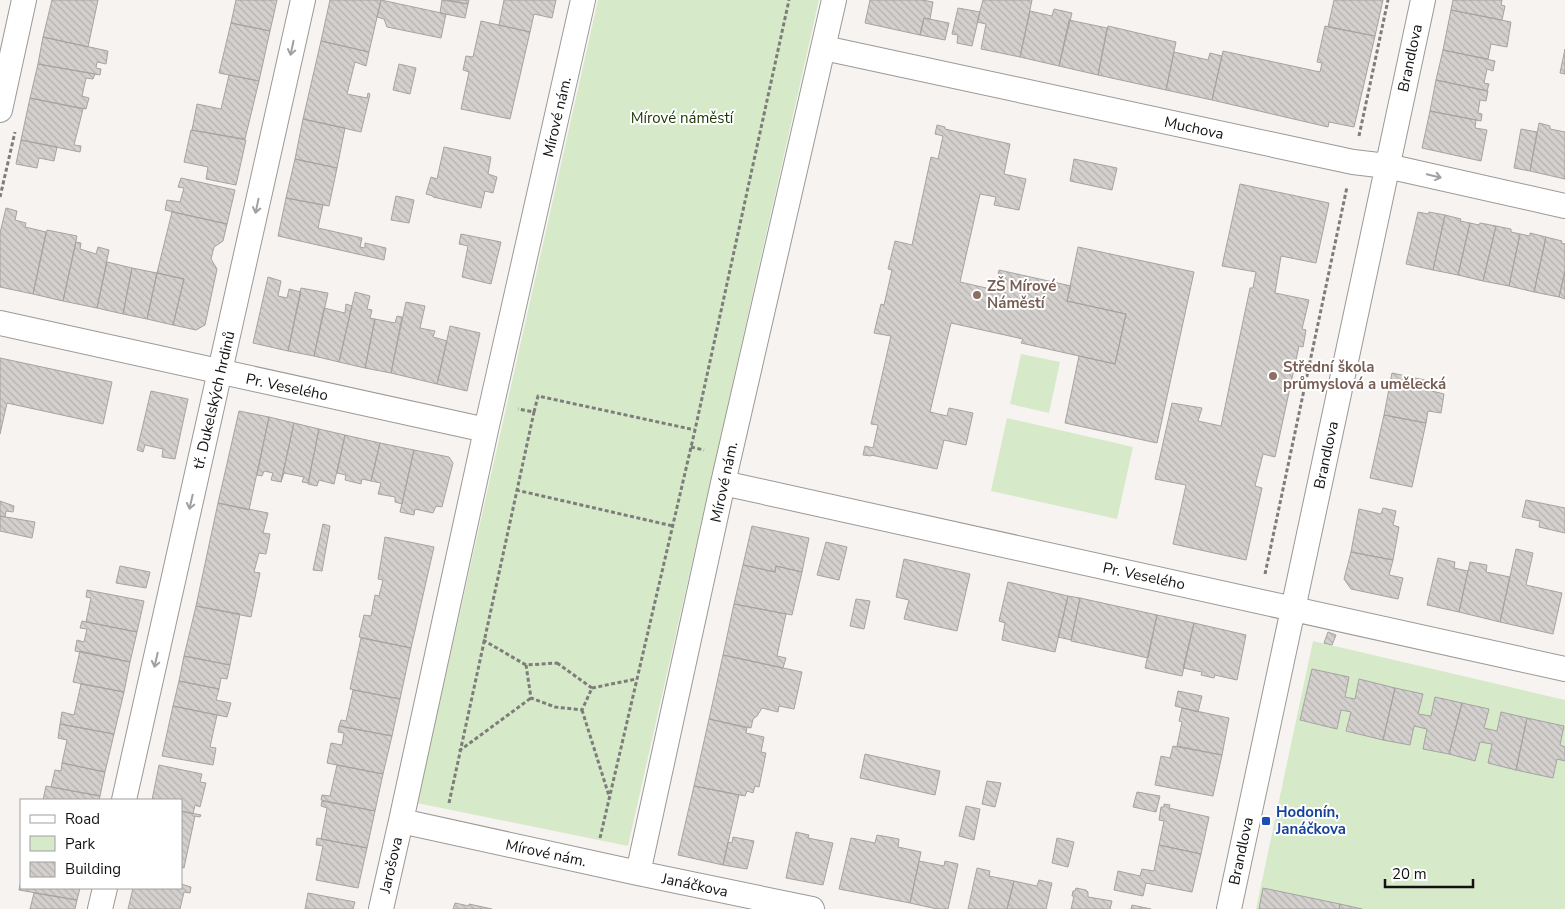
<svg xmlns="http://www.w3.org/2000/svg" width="1565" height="909" viewBox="0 0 1565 909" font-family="'Nunito Sans',sans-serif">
  <defs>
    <pattern id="building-back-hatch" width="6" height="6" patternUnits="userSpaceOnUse" patternTransform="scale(1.25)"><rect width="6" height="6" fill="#d3d0ce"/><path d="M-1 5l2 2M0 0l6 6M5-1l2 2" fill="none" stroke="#b4b2b0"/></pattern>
  </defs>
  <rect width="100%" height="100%" fill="#f6f3f0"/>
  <path fill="#d6eac9" d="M598,0H819L628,846L417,803Z
    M1021,354L1060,362L1049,413L1010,404Z
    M1007,418L1133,447L1117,519L991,491Z
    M1313,641L1565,700V909H1256Z"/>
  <path fill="url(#building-back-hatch)" stroke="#a6a3a1" d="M52,0H98L88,47L43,37Z
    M236,0H277L270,31L231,23Z
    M330,0H381L369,52L321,41Z
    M381,0L446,14L441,38L387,27L384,19L377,17Z
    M442,0L468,4L465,18L440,13Z
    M447,0H469L468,4Z
    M504,0H556L552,18L534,14L530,32L499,25Z
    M870,0H922L933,2L930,19L924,18L920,35L865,23Z
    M983,0H1032L1020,57L981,49L986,24L977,22Z
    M1334,0H1383L1375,36L1328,27Z
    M1453,0H1502L1501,5L1505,6L1502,20L1451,10Z
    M958,8L980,12L972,46L957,43L958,35L952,34Z
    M1054,9L1072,13L1059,66L1020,57L1030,11L1052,16Z
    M1451,10L1511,22L1507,47L1491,44L1488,59L1443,50Z
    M924,18L949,23L945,40L920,35Z
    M1069,20L1107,28L1098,75L1059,66Z
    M481,21L530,32L510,119L461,109L469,72L463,70L466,56L473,57Z
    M231,23L270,31L259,81L219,73Z
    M1108,26L1176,42L1166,90L1098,75Z
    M1325,26L1375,36L1354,127L1329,122L1328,127L1212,100L1223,51L1320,72L1322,63L1317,62Z
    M43,37L108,51L106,64L97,62L96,68L101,69L100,75L38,64Z
    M321,41L369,52L366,66L355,62L347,94L367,98L368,93L370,94L361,132L303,119Z
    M1565,49V74L1560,73Z
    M1443,50L1495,61L1493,71L1487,69L1484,83L1489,84L1487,91L1436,80Z
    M1174,52L1208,60L1210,53L1222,56L1212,100L1166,90Z
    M38,64L95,74L93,79L86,78L82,96L89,98L86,109L30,98Z
    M399,64L416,68L410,94L393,90Z
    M229,75L259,81L245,139L192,130L197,104L221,109Z
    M1436,80L1488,91L1486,101L1480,100L1478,113L1482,114L1481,121L1430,111Z
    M30,98L83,109L74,145L81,146L80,152L21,140Z
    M1430,111L1476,120L1475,128L1487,130L1481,161L1422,148Z
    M303,119L345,128L337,168L295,159Z
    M1539,123L1550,126V129L1565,132V179L1530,171Z
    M937,125L945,127V129L1010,144L1004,174L1026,179L1019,210L994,205L996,197L980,194L960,282L995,290L999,270L1071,286L1067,301L1126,314L1115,364L1021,343L1023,339L951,323L930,412L947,416L949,408L973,413L966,445L944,440L937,469L871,455V456L863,455L865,446L873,448L878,425L871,424L891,336L874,333L881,304L884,305L892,270L888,269L895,241L912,245L931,157L938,159L943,136L935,134Z
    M1521,129L1537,132L1530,171L1514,168Z
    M191,130L246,140L236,185L206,179L208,167L184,162Z
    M21,140L57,147L54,161L39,158L37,168L16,164Z
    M444,147L491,157L488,174L497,177L493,193L485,191L481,208L433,197V196L426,194L431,177L437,179Z
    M295,159L337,168L329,206L286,198Z
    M1074,159L1117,168L1112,190L1070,181Z
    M181,178L235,190L227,224L165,210L167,200L180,202L184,188L178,187Z
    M1240,184L1329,203L1316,263L1281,256L1275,293L1309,300L1302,329L1306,330L1303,347L1299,346L1275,457L1263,454L1255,486L1262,488L1246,560L1173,544L1186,485L1155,479L1172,403L1202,408L1198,421L1221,426L1250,288H1253L1256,272L1222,266Z
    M396,196L414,200L409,223L391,220Z
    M286,198L323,205L318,228L362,238L360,247L365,248V243L386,248L384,260L278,236Z
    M6,208L17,211L15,220L26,223L25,227L46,232L33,294L0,287V233Z
    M172,212L227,224L223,241L214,247L211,259L217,269L205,325L196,330L173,325L184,279L157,273Z
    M1418,212L1428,214L1429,212L1445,215L1433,270L1406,264Z
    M1445,215L1461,219L1460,221L1470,223L1458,275L1433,270Z
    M1470,223L1479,225L1480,223L1496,226L1483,281L1458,275Z
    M1496,226L1511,229V232L1520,234L1509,286L1483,281Z
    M47,230L77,236L63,301L33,294Z
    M1530,233L1546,237L1534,292L1509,286L1520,234L1530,236Z
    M461,234L501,242L491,284L462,277L468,246L459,244Z
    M1546,237L1562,241L1561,243L1565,244V271L1559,297L1534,292Z
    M76,242L81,243L80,249L96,254L98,247L109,250L97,308L63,301Z
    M1078,247L1194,272L1157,443L1065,423L1079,356L1115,364L1126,314L1067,301Z
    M107,262L132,268L123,314L97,308Z
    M132,268L157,273L147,319L123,314Z
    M1565,271V299L1559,297Z
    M157,273L184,279L173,325L147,319Z
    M268,277L281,281L278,296L287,298L289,289L301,292L288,351L253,343Z
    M301,288L328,293L314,356L288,351Z
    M355,292L370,296L367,309L372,310L370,318L375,319L365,368L339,362Z
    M406,302L425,306L420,328L435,331L433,337L447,341L437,384L391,373Z
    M346,304L352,306L339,362L314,356L324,308L345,313Z
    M397,316L402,317L391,373L365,368L375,319L395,323Z
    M450,326L480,333L467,391L437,384Z
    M0,358L112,382L103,424L7,403L0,434Z
    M1392,373L1434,382L1432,391L1444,394L1441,413L1428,411L1426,423L1384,415Z
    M151,391L188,399L175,459L162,457L163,449L145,445L143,452L137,450Z
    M239,411L269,417L249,510L218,503Z
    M1384,415L1426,423L1412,487L1370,478Z
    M269,417L294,423L281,482L271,480L273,473L264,471L262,476L257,475Z
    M294,423L319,429L308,483L302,482L304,477L284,473L281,482Z
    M319,429L345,435L334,484L319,480L317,486L308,484Z
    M345,435L380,443L371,481L362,479L361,484L345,480L346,475L337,473Z
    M380,443L414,450L402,504L395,502V497L378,494L381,483L371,481Z
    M414,450L449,457L453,463L442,507L436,506L433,513L415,509L414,515L400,512Z
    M1526,500L1565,508V533L1539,527L1540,521L1522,517Z
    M0,501L14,506L13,512L6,511L5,517L0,516Z
    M218,503L268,513L263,533L270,534L266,554L259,553L254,572L260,573L251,617L196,606Z
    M1383,508L1396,511L1393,525L1399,527L1393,560L1351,552L1359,509L1381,514Z
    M0,516L35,522L32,538L0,531Z
    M323,524L330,526L322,571L313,570Z
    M752,526L809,538L802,572L776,566L775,572L743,565Z
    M385,537L434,547L411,648L359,637L364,615L371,616L375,595L379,596L383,580L378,579Z
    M826,542L847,547L839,580L817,575Z
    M1516,549L1533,553L1526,585L1562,593L1553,634L1500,622Z
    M1351,552L1393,560L1389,575L1403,578L1398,599L1351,589L1344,579Z
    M1438,558L1455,562L1454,568L1468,571L1459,612L1427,605Z
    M904,559L970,574L957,631L904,619L909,600L896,597Z
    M1470,562L1487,565L1486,572L1510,577L1500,622L1459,612Z
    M743,565L775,572L776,566L802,572L792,615L734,604Z
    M120,566L150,572L146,588L116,583Z
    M1008,582L1068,596L1055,652L1002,640L1005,623L999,621Z
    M87,590L144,601L137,632L86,622L91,598L86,597Z
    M1068,596L1080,598L1071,640L1058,637Z
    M1080,598L1157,615L1148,658L1071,641Z
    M856,599L870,601L864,629L850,626Z
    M734,604L786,614L777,656L786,658L783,668L723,655Z
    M196,606L240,614L230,665L184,656Z
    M1157,615L1194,623L1182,676L1145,668Z
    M82,621L137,632L130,662L75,651L77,640L84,642L87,629L80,628Z
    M1194,623L1246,635L1237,680L1215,675L1214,678L1201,675L1202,672L1183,668Z
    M1328,632L1336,635L1332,645L1324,643Z
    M361,638L411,648L400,699L350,689Z
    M80,651L130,662L124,692L73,682Z
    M723,655L802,672L794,709L779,706L778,712L762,708L757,716L753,719L751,728L709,719Z
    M184,656L230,665L227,679L221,678L219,689L179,681Z
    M1312,669L1349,677L1345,697L1355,699L1359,679L1395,688L1383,740L1346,731L1351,712L1341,710L1337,729L1300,720Z
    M179,681L219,689L216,700L231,703L227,717L173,706Z
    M81,684L124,692L114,734L60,724L62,712L74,715Z
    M1395,688L1423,694L1418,714L1431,716L1435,697L1462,703L1449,754L1423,749L1427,729L1414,726L1410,745L1383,740Z
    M353,690L400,699L392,736L339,726L341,720L346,721Z
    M1178,691L1202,696L1198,712L1175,706Z
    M1462,703L1489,709L1484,728L1497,731L1501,712L1527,718L1516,770L1488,763L1492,744L1480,742L1475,761L1449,754Z
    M173,706L217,715L210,747L216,748L213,765L162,756Z
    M1182,708L1229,718L1222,755L1177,746L1182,722L1179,721Z
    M1527,718L1564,726L1560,745L1565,747V761L1557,759L1553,778L1516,770Z
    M709,719L747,728L746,733L764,737L761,752L766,753L759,787L755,786L753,793L747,791L745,796L694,786Z
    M60,724L114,734L105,772L62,763L67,740L58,738Z
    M339,726L392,736L383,774L327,763L331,743L342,745L344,733L338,732Z
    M1173,746L1222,755L1213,796L1155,785L1161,756L1170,758Z
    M865,754L940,771L935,795L860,778Z
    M62,763L105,772L100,796L51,787L55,770L61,771Z
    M159,765L202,774L200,782L206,783L200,807L195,805L193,814L181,811V800H152Z
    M337,765L383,774L375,811L321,800L322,795L330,796Z
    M987,781L1001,783L995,807L982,804Z
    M46,786L100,796L99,800H43Z
    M694,786L739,795L723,865L678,855Z
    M1137,792L1160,796L1156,812L1133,807Z
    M322,801L375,811L367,848L321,839L327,808L321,806Z
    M1164,804L1170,805L1169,808L1209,817L1201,854L1159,845L1164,821L1159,820L1161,807H1164Z
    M966,806L980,809L974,840L959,836Z
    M181,811L201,815L200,817L195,816L184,868L181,867Z
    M796,832L809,835L808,838L833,843L823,885L786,878Z
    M877,835L899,839L898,847L921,852L910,903L839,889L851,838L875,843Z
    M733,837L754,841L747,869L723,865L728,842L732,843Z
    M317,838L367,848L358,888L316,880L323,846L316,845Z
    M1057,838L1074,842L1068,867L1052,863Z
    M1159,845L1201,854L1192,892L1146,883L1143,896L1114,890L1118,871L1140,876L1142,869L1154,871Z
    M919,861L944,866L945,861L958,864L948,909H937L910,903Z
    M977,868L990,871L989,876L1014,881L1007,909H968Z
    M1039,880L1052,883L1046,909H1007L1014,881L1037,886Z
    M181,884L191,887L190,893L184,892L180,909H128L133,888H181Z
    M20,885L21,888H80L77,900L19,890Z
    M1076,888L1086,890L1088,892V897L1112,901L1110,909H1071L1074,896H1072L1073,891H1075Z
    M1263,888L1340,904L1339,909H1259Z
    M34,893L77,900L75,909H30Z
    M308,893L355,902L353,909H305Z
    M455,903L469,906V904L492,909H453Z
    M1340,904L1362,909H1339Z
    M1132,905L1151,909H1131Z"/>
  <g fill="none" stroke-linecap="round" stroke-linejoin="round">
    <defs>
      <path id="street" d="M583,0L486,430L401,821L638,873L723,483L834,0
        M824,48L1353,162L1387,166L1565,206
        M0,110L24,0
        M0,323L486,430
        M723,483L1565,669
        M124,800L303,0
        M638,873L812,909
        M100,909L105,888
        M381,909L401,821
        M1229,909L1423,0"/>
    </defs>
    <use href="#street" stroke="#9b9996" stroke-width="26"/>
    <path stroke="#7e7d7b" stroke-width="3" stroke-dasharray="4 2.5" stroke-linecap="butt" d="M1359,136L1388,0
      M0,197L15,132
      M534,412L538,396L695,430
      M691,447L704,450
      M516,490L673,526
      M1265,574L1347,187
      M483,640L526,665
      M557,663L592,688L582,710L555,707L531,698L526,665Z
      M592,688L636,679
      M582,710L610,799
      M459,751L531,698
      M449,803L534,412L518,409
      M600,838L695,430L789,0"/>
    <use href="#street" stroke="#fff" stroke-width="24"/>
  </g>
  <defs><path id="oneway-shaft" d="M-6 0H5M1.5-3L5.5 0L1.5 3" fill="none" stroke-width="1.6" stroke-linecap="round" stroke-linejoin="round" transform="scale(1.25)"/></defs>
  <g stroke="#a0a0a0">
    <use href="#oneway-shaft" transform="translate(292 48) rotate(102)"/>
    <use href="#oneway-shaft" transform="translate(1434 176) rotate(13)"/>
    <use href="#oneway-shaft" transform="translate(257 206) rotate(102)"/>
    <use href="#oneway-shaft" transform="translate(191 502) rotate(103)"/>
    <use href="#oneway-shaft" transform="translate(156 660) rotate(103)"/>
  </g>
  <g fill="#8d6e63" stroke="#fff" stroke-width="2">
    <circle cx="977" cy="295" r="5"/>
    <circle cx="1273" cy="376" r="5"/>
  </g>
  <rect fill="#1a4fb4" stroke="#fff" stroke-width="2" x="1261" y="816" width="10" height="10" rx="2.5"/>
  <g text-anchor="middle" stroke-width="4" stroke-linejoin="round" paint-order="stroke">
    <g font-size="15" fill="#121211" stroke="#fff">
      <text transform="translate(1410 58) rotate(-78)" y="5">Brandlova</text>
      <text transform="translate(557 117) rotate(-77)" y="5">Mírové nám.</text>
      <text transform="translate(1194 128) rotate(12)" y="5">Muchova</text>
      <text transform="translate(287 387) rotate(12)" y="5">Pr. Veselého</text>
      <text transform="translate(214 400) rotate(-77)" y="5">tř. Dukelských hrdinů</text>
      <text transform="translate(1326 455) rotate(-78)" y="5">Brandlova</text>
      <text transform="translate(724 482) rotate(-78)" y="5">Mírové nám.</text>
      <text transform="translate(1144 576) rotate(12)" y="5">Pr. Veselého</text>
      <text transform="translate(1241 851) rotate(-78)" y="5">Brandlova</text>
      <text transform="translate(546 853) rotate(12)" y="5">Mírové nám.</text>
      <text transform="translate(391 865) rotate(-77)" y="5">Jarošova</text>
      <text transform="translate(695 885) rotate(12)" y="5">Janáčkova</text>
    </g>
    <g font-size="15" fill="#1a3402" stroke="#fff">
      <text x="682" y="123">Mírové náměstí</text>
    </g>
    <g font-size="15" font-weight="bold" fill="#785e54" stroke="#fff" text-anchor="start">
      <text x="987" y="291">ZŠ Mírové<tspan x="987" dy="17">Náměstí</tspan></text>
      <text x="1283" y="372">Střední škola<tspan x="1283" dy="17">průmyslová a umělecká</tspan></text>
    </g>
    <g font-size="15" font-weight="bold" fill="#164399" stroke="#fff" text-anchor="start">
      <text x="1276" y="817">Hodonín,<tspan x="1276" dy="17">Janáčkova</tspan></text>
    </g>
  </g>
  <rect x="20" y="799" width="162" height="90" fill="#ffffff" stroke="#a0a0a0"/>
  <rect x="30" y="815" width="25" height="8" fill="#ffffff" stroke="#a0a0a0"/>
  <text x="65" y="824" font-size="15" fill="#121211">Road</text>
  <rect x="30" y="836" width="25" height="15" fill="#d6eac9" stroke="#a0a0a0"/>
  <text x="65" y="849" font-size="15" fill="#121211">Park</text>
  <rect x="30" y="862" width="25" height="15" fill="url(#building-back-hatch)" stroke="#a0a0a0"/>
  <text x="65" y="874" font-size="15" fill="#121211">Building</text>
  <path d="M1385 879v8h88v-8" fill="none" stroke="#121211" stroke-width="2.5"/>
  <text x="1392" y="879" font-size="15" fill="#121211" stroke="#ffffff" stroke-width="4" paint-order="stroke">20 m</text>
</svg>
